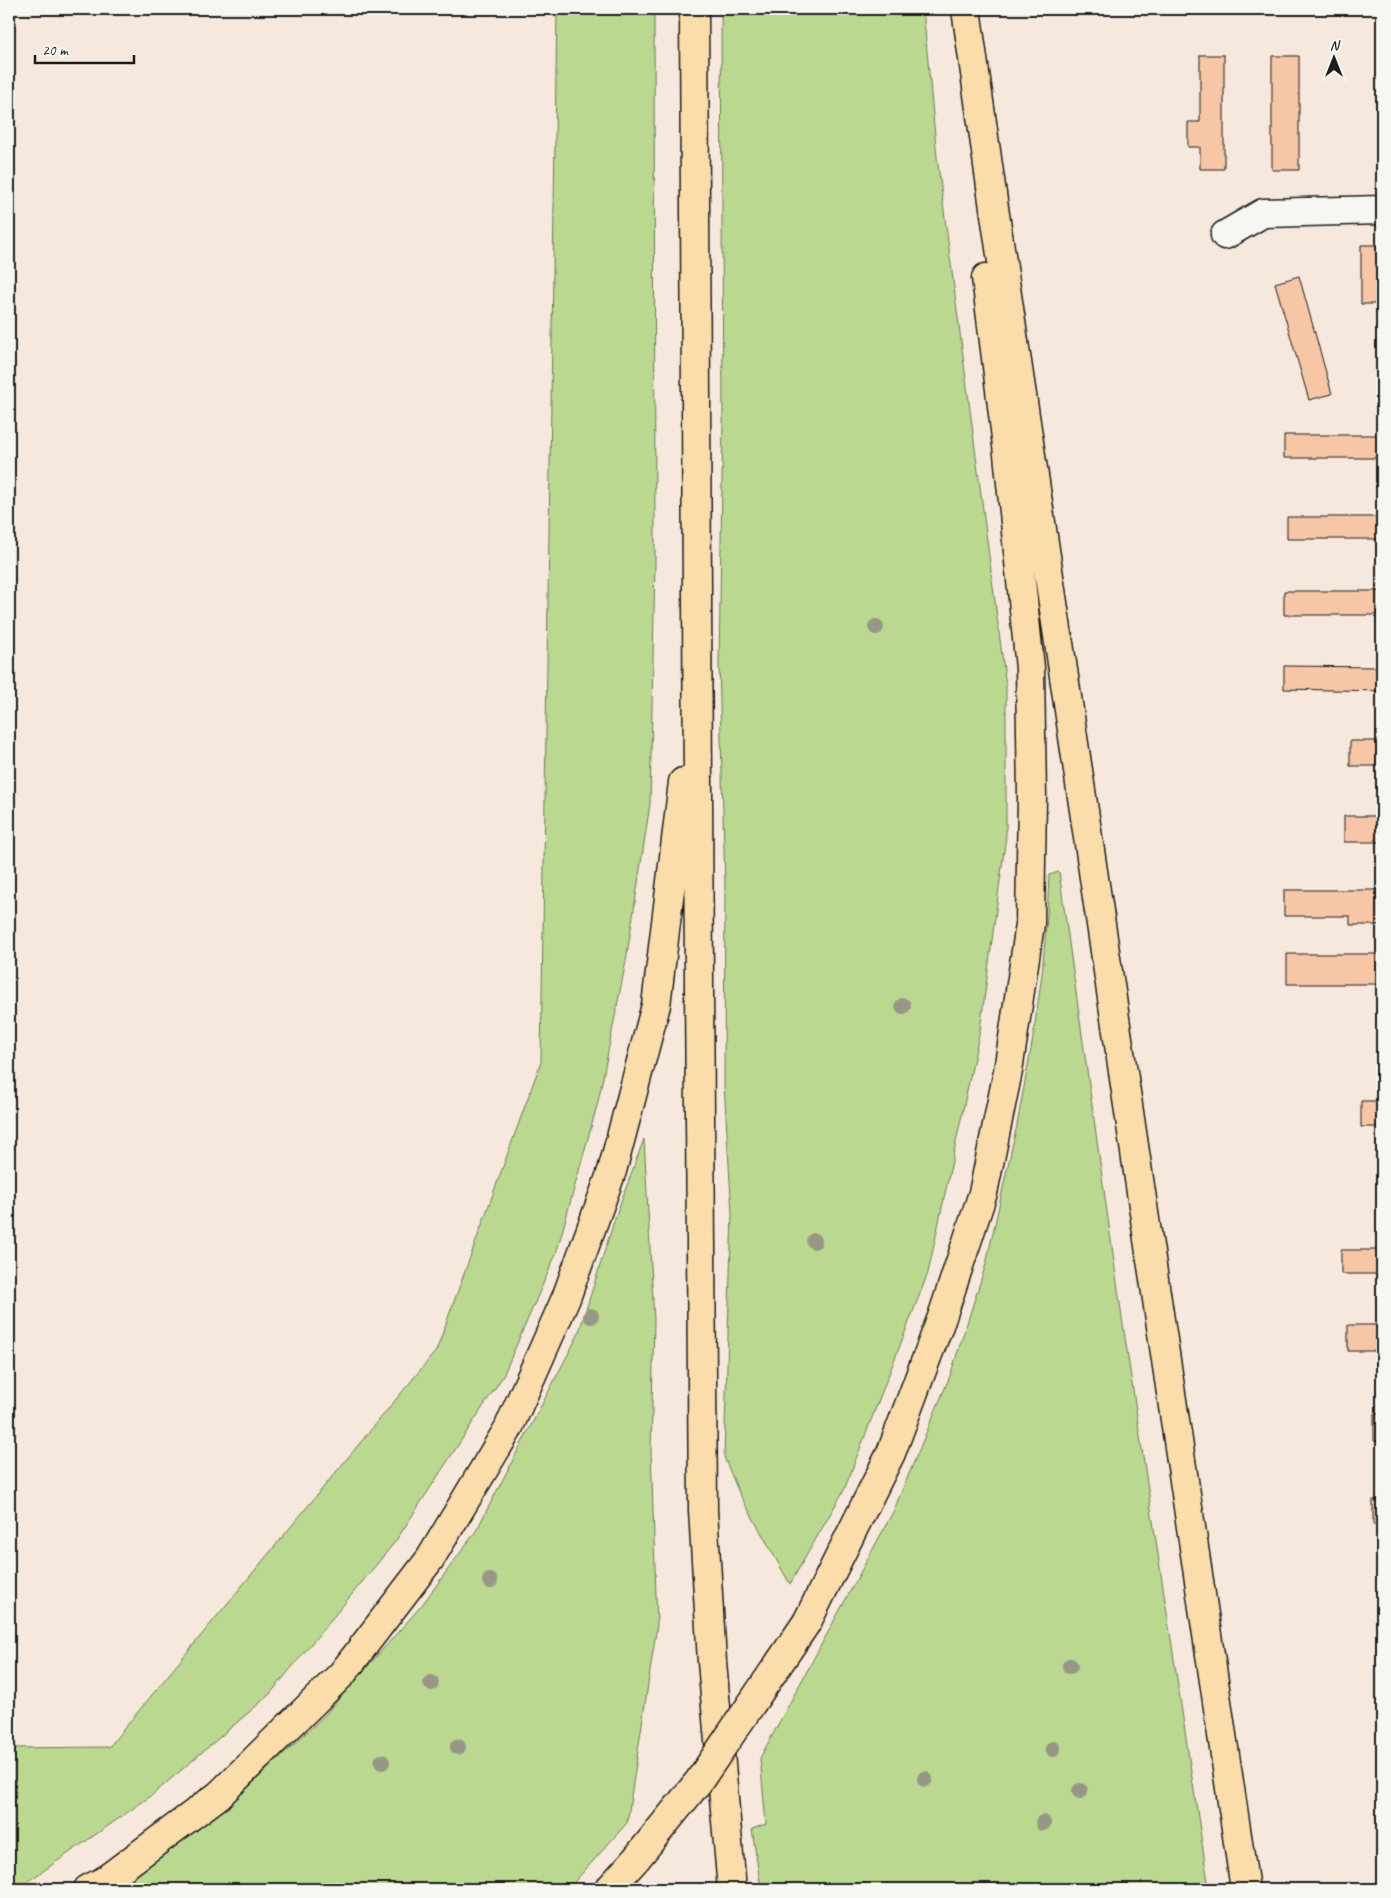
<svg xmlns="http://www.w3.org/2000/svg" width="1391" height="1898" viewBox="0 0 1391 1898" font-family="Caveat,sans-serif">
  <rect width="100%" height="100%" fill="#f6e8dc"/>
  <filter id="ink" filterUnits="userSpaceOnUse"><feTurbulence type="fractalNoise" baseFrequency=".02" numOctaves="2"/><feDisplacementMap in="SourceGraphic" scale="10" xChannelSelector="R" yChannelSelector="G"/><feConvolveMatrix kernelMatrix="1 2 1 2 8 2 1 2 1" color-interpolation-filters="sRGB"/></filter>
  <g filter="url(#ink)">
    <path fill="#bbd891" stroke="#6c7a56" d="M557,9H654L655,563L650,804L626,961L598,1102L556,1254L503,1376L395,1542L269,1695L151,1796L20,1887L9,1889V1748L109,1747L436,1351L541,1062Z
      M721,9H923L937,157L1006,686V836L980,1030L928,1273L844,1490L790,1584L739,1493L724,1457L732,1213L724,1085L725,887L719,663L723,422Z
      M1059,872L1122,1318L1209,1889H761L752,1829L766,1824L760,1758L893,1512L950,1376L986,1264L1017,1125L1033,1038L1042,974L1047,917L1049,875Z
      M644,1139L654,1320L651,1451L657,1625L627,1823L568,1889H112L131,1879L244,1791L323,1717L422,1605L476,1531L578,1335L616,1215Z"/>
    <path fill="#f7c6a7" stroke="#1c1c1c" d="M1200,55H1224V169H1200V147H1188V122H1200Z
      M1272,56H1299V170H1272Z
      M1361,245H1382V304H1361Z
      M1299,276L1332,394L1309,400L1275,283Z
      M1284,435H1382V458H1284Z
      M1287,517H1382V539H1287Z
      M1284,591H1382V615H1284Z
      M1284,666L1382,667V691L1284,689Z
      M1350,741H1382V766H1350Z
      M1344,816H1382V842H1344Z
      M1284,890H1382V925H1350V916H1284Z
      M1287,954H1382V984H1287Z
      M1361,1101H1382V1127H1361Z
      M1341,1250H1382V1274H1341Z
      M1348,1325H1382V1351H1348Z
      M1374,1414H1382V1441H1374Z
      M1373,1500H1382V1525H1373Z"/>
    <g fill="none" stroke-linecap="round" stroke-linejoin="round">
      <defs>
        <path id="minor" d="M1225,235L1263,213L1382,210"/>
        <path id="highway" d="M694,9L699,986L703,1510L712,1662L732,1889
          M966,9L993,201L1245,1889
          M807,1622L891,1453L942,1317L983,1193L1008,1071L1030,924L1032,798L1030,668L1008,454L986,278
          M88,1889L104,1881L219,1795L342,1674L430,1559L508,1429L566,1298L612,1171L656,1005L683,782
          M609,1889L636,1859"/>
      </defs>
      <use href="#minor" stroke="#1c1c1c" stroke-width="31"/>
      <use href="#highway" stroke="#1c1c1c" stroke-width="31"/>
      <use href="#minor" stroke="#f6f6f2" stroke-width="28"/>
      <use href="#highway" stroke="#fbddab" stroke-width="28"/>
      <defs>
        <path id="highway-bridge" d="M636,1859L699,1781L807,1622"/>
      </defs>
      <use href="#highway-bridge" stroke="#1c1c1c" stroke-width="31" stroke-linecap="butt"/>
      <use href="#highway-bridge" stroke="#fbddab" stroke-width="28"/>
    </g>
    <g fill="#989786">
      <circle cx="876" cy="627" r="8"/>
      <circle cx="903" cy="1006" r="8"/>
      <circle cx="814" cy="1241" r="8"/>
      <circle cx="591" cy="1316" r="8"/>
      <circle cx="490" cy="1581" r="8"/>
      <circle cx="1070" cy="1666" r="8"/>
      <circle cx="431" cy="1683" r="8"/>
      <circle cx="458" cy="1747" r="8"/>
      <circle cx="1053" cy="1749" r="8"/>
      <circle cx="382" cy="1762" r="8"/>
      <circle cx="925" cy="1779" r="8"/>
      <circle cx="1080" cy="1791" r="8"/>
      <circle cx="1043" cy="1823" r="8"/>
    </g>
  </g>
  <rect width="1391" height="1898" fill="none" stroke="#f6f6f2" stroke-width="30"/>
  <rect x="15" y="15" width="1361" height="1868" fill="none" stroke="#1c1c1c" stroke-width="2" filter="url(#ink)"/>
  <g transform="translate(1334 58)" stroke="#f6f6f2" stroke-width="4" paint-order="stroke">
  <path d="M0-4L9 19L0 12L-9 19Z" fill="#1c1c1c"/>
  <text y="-8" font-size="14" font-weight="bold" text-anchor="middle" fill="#1c1c1c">N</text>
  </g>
  <path d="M35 55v8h99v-8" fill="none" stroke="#1c1c1c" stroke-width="2.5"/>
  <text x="42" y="55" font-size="15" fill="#1c1c1c" stroke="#f6f6f2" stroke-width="4" paint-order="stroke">20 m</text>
</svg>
